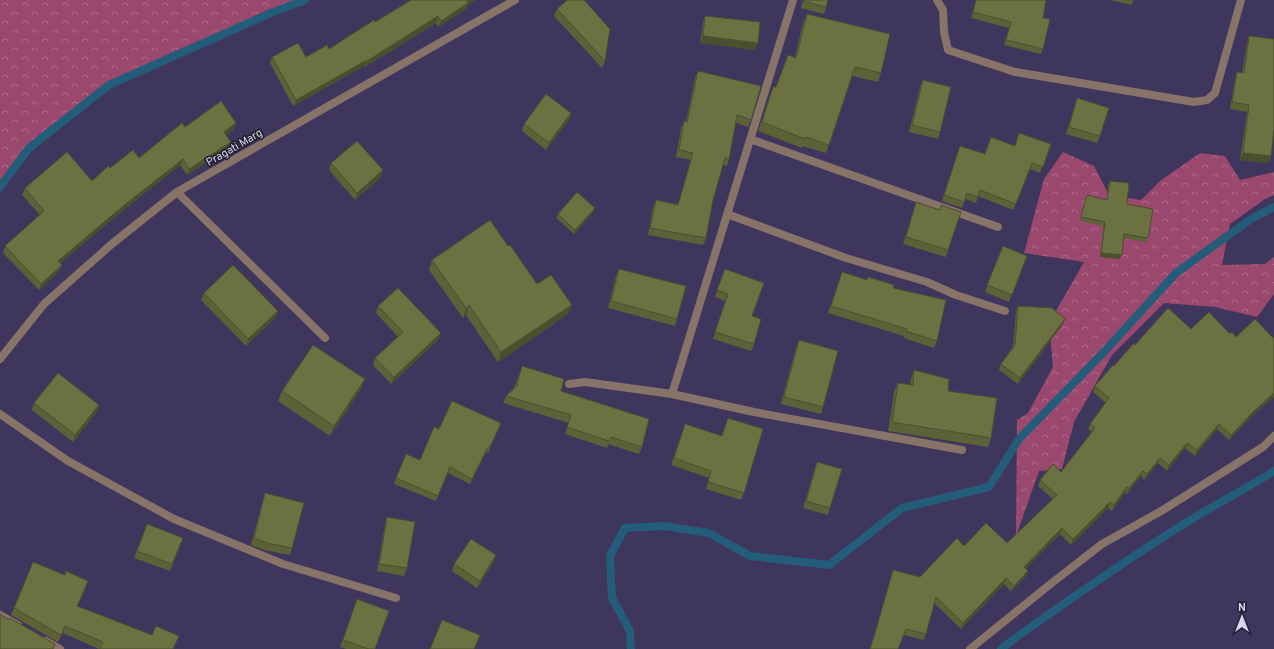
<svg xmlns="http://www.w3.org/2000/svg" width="1274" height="649" viewBox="0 0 1274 649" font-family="Overpass,sans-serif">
  <defs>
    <pattern id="forest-crowns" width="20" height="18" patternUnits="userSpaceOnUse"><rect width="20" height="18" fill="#9a486d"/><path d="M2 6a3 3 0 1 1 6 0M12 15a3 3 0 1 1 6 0" fill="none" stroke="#ac6a89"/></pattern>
  </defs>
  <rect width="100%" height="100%" fill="#3f365d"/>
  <path fill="url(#forest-crowns)" d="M0,0H305L273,12L109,85L29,148L0,187Z
    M1063,152L1094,166L1109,195L1141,200L1160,181L1200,153L1225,156L1240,180L1274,172V195L1265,199L1230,224L1222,265L1265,264L1274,257V294L1257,317L1215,307L1164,303L1112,355L1074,422L1062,469L1039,471L1016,536L1017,420L1028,413L1053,367L1049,323L1084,262L1024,253L1044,179Z"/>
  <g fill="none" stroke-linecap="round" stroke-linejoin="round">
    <path stroke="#235d7a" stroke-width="8" d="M0,187L29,148L109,85L273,12L305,0
      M631,649L630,631L612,598L610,556L625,528L664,526L709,533L750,556L829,565L902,508L989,487L1019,439L1102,354L1176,273L1251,219L1274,207
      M1001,649L1018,636C1073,597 1129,558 1187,522C1216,504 1246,489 1274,471"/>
    <path stroke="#877367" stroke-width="8" d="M937,0L943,10L944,32L948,50L1015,72L1194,102L1207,100L1215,93L1241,0
      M750,139L998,227
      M177,192L325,338
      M727,214L846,258L927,282L956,295L1005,311
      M0,359L44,304L113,243L177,192L515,0
      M569,384L585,382L672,394L754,412L962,450
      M672,394L793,0
      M0,414L68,461L174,519L283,564L396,598
      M0,615L18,625
      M46,641L60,649
      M970,649L1053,582L1102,544L1163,510L1263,447L1274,436"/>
  </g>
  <path fill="#5c6138" d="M803,0H828L824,14L801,8Z
    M976,0H1046L1043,18V49L1041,54L1004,45L1009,28L971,18Z
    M1109,0H1133L1132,5Z
    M467,6L466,9L438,27L436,23L365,67L364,66L293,106L270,63L272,57H306L329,49L375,22Z
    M557,9L605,61L602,68L554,16Z
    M807,14L881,73L878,82L852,76L826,153L802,146V148L758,131L773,87H776L795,57L803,23Z
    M705,16L755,50L700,43L703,23Z
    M1249,36L1271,156L1268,163L1240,160L1247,112L1230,109L1235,79L1237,72L1242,73L1247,43Z
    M698,71L751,120L748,127L736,123L729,159L727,166L723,165L713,200L706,238L703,245L648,235L653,207L656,200L678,204L691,160L676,157L681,128L684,121L686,122L695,78Z
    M923,80L940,132L938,139L909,132L920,87Z
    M1077,98L1100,136L1097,143L1066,134Z
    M571,113L569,120L546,150L522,131L524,124Z
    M185,127L234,129L226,135L229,148L187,175L180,165L120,213L60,263L59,271L39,290L3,253L5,246L40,215L22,195L25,188L92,181L110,168L139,158Z
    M1051,144L1040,173L1030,169L1013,210L978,196L976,203L965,199L962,208L942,201L960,146L985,154L1015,146Z
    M331,163L381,177L355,200L329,170Z
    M1110,181L1127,204L1148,238L1146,242L1123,238L1120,259L1100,257L1103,226L1080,221L1087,195L1107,200L1108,185Z
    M914,209L948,250L946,257L903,244Z
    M594,211L574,234L556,218L558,214Z
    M508,246L537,284L568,314L498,362L466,315L463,318L429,270L432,260Z
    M1003,246L1027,256L1009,302L985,292Z
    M619,269L677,319L675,326L608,308L616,276Z
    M725,269L752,316L754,344L751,351L713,339L725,301L715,297Z
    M842,272L893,288L937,341L934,348L904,338V336L828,313Z
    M204,293L278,311L275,318L246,346L201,300Z
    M378,306L441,333L438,340L391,384L373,365L375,358L398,337L376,313Z
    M1018,306L1063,324L1018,384L999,370L1001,364L1013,347L1016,311Z
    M1191,329L1230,334L1236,337L1273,338L1274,337V397L1252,416L1229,440L1217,429L1195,456L1185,448L1167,471L1158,463L1144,480L1141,476L1127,494L1125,493L1112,511L1108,508L1071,545L1060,534L1026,568V576L1011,591L1004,584L961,629L934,603L924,640L904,635L872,642L893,570L920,577L964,546L1007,543L1053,499L1038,486L1040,480L1061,472L1092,432L1088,429L1090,424L1106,403L1093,392L1095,386L1114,366L1135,345Z
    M799,340L823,407L821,414L781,404L796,347Z
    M522,366L561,391L642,447L639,454L608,444L607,448L565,434L569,423L503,403L506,396L514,388Z
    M914,370L948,391L991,438L988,447L888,431L894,392L898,383L910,385L911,379Z
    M361,389L330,436L278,401L282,391Z
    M34,403L99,405L97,412L73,442L32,410Z
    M728,418L744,493L741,500L706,489L709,478L671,465L683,431L722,436Z
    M501,423L488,453L486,452L470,484L448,473L436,501L394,484L396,478L420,460L439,429Z
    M817,462L830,508L828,515L803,508Z
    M265,493L292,548L290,555L264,550L251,545L263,500Z
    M387,517L407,568L404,576L377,571L385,524Z
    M147,524L183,538L170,571L134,558Z
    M496,555L494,562L477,588L452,571L454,564Z
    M86,588L77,606L152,635L179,636L173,649H99L63,633L58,642L11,615L14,608Z
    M357,599L375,649H346L340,647Z"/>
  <path fill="#4b4f2e" d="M469,0H476L467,6L466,9L438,27L441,21Z
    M438,16L436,23L365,67L367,61Z
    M703,36L758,43L755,50L700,43Z
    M367,60L364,66L293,106L296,100Z
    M571,113L569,120L546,150L549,143Z
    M236,123L234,129L222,138L224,132Z
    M231,142L229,148L187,175L189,169Z
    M1243,153L1271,156L1268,163L1240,160Z
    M183,159L180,165L120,213L56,267L58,261L122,207Z
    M383,170L381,177L355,200L357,193Z
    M595,208L594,211L574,234L575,230Z
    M1101,253L1122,255L1120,259L1100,257Z
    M62,265L59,271L39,290L41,284Z
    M469,305L466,315L463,318L466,308Z
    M572,305L568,314L498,362L501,352Z
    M278,311L275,318L246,346L248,339Z
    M1065,319L1063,324L1018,384L1020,378Z
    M441,333L438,340L391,384L394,377Z
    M365,379L361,389L330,436L334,426Z
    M1274,393V397L1252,416L1229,440L1231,435L1254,411Z
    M99,405L97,412L73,442L75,435Z
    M1219,424L1217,429L1195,456L1197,450Z
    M1187,443L1185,448L1167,471L1169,465Z
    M488,447L486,452L470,484L472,479Z
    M1160,458L1158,463L1144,480L1147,474Z
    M1143,471L1141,476L1127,494L1129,488Z
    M1127,487L1125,493L1112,511L1114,505Z
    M1110,502L1108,508L1071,545L1073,539Z
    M1062,528L1060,534L1022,572L1024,567Z
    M496,555L494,562L477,588L480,581Z
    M1028,571L1026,576L1011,591L1014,586Z
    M1006,578L1004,584L961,629L963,623Z
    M65,626L63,633L58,642L61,635Z"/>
  <path fill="#6b7141" stroke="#4b4f2e" d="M411,0H469L467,1L468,3L441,21L438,16L367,61V60L296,100L272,57L298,43L306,57L327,45L329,49L374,20L375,22Z
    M567,0H584L610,29L605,61L557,9Z
    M804,0H828L826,7L803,1Z
    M976,0H1046L1043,18L1050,19L1043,49L1006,40L1011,22L973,12Z
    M807,14L890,34L881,73L855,67L829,145L806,137L805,139L762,122L773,87H776L788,55L796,58Z
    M705,16L760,22L758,43L703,36Z
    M1249,36L1274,39V129L1271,156L1243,153L1249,105L1232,102L1237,72L1244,73Z
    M698,71L761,86L751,120L737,115L729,159L725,158L713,200L706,238L650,228L656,200L678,205L693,153L679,150L684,121L687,122Z
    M923,80L951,87L940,132L912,125Z
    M546,94L571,113L549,143L524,124Z
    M1077,98L1109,108L1100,136L1069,127Z
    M221,101L236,123L224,132L231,142L189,169L183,159L122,207L58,261L62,265L41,284L5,246L44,211L25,188L67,152L92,181L108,166L110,168L133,150L139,158L182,123L185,127Z
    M1019,133L1051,144L1043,167L1032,163L1016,204L980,190L978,197L967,193L964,202L944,195L960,146L985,154L991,137L1015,146Z
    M357,141L383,170L357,193L331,163Z
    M1110,181L1129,183L1127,204L1153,209L1148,238L1124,234L1122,255L1101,253L1105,222L1081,217L1087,195L1107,200Z
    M577,192L595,208L575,230L558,214Z
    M916,202L940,210L941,205L961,212L948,250L906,237Z
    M490,220L508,246L510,245L537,284L551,275L572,305L501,352L469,305L466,308L432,260Z
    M1003,246L1027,256L1012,295L987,285Z
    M233,265L278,311L248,339L204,293Z
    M619,269L686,286L677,319L611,301Z
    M725,269L764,283L752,316L761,319L754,344L715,332L728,294L717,290Z
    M842,272L867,280L868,277L894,285L893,288L946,300L937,341L906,331L907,329L831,306Z
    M398,288L441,333L394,377L375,358L403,332L378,306Z
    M1018,306L1052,308L1065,319L1020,378L1001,364L1015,345Z
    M1168,308L1191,329L1209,312L1230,334L1232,332L1236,337L1255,319L1273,338L1274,337V393L1254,411L1231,435L1219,424L1197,450L1187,443L1169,465L1160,458L1147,474L1143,471L1129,488L1127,487L1114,505L1110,502L1073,539L1062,528L1024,567L1028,571L1014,586L1006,578L963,623L936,597L926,634L906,629L898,649H870L874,637L893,570L920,577L957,538L964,546L986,523L1007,543L1057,495L1040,480L1053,464L1061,472L1095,428L1090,424L1109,398L1095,386L1113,365L1114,366L1134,343L1135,345Z
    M799,340L838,351L823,407L784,397Z
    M313,345L365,379L334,426L282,391Z
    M522,366L564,379L561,391L649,419L642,447L611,437L609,441L567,427L571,415L506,396L518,385L517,383Z
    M914,370L949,379L948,391L997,398L991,438L892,422L898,383L913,385Z
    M58,373L99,405L75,435L34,403Z
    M452,401L501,423L490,447H488L472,479L450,467L438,496L396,478L406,454L420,460L434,427L439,429Z
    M728,418L763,429L744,493L708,482L711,471L674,458L685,424L722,436Z
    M817,462L842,469L830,508L806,501Z
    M265,493L304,503L292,548L267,543L254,538Z
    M387,517L415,522L407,568L379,564Z
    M147,524L183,538L172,564L137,551Z
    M471,539L496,555L480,581L454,564Z
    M33,562L65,575L66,571L88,581L77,606L152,635L156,626L179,636L173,649H100L103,642L65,626L61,635L14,608Z
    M357,599L389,611L375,649H369L343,640Z
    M0,614L9,620L10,618L55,644L53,649H0Z
    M442,620L480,635L474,649H430Z"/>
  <g text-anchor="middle" stroke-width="3.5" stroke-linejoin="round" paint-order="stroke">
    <g font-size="11" fill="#dad6ef" stroke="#252133">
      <text transform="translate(234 147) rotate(-30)" y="4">Pragati Marg</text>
    </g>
  </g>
  <g transform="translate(1242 617)" stroke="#252133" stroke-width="3" paint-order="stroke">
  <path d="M0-3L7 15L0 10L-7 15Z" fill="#dad6ef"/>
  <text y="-6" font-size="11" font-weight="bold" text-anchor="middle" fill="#dad6ef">N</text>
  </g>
</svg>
